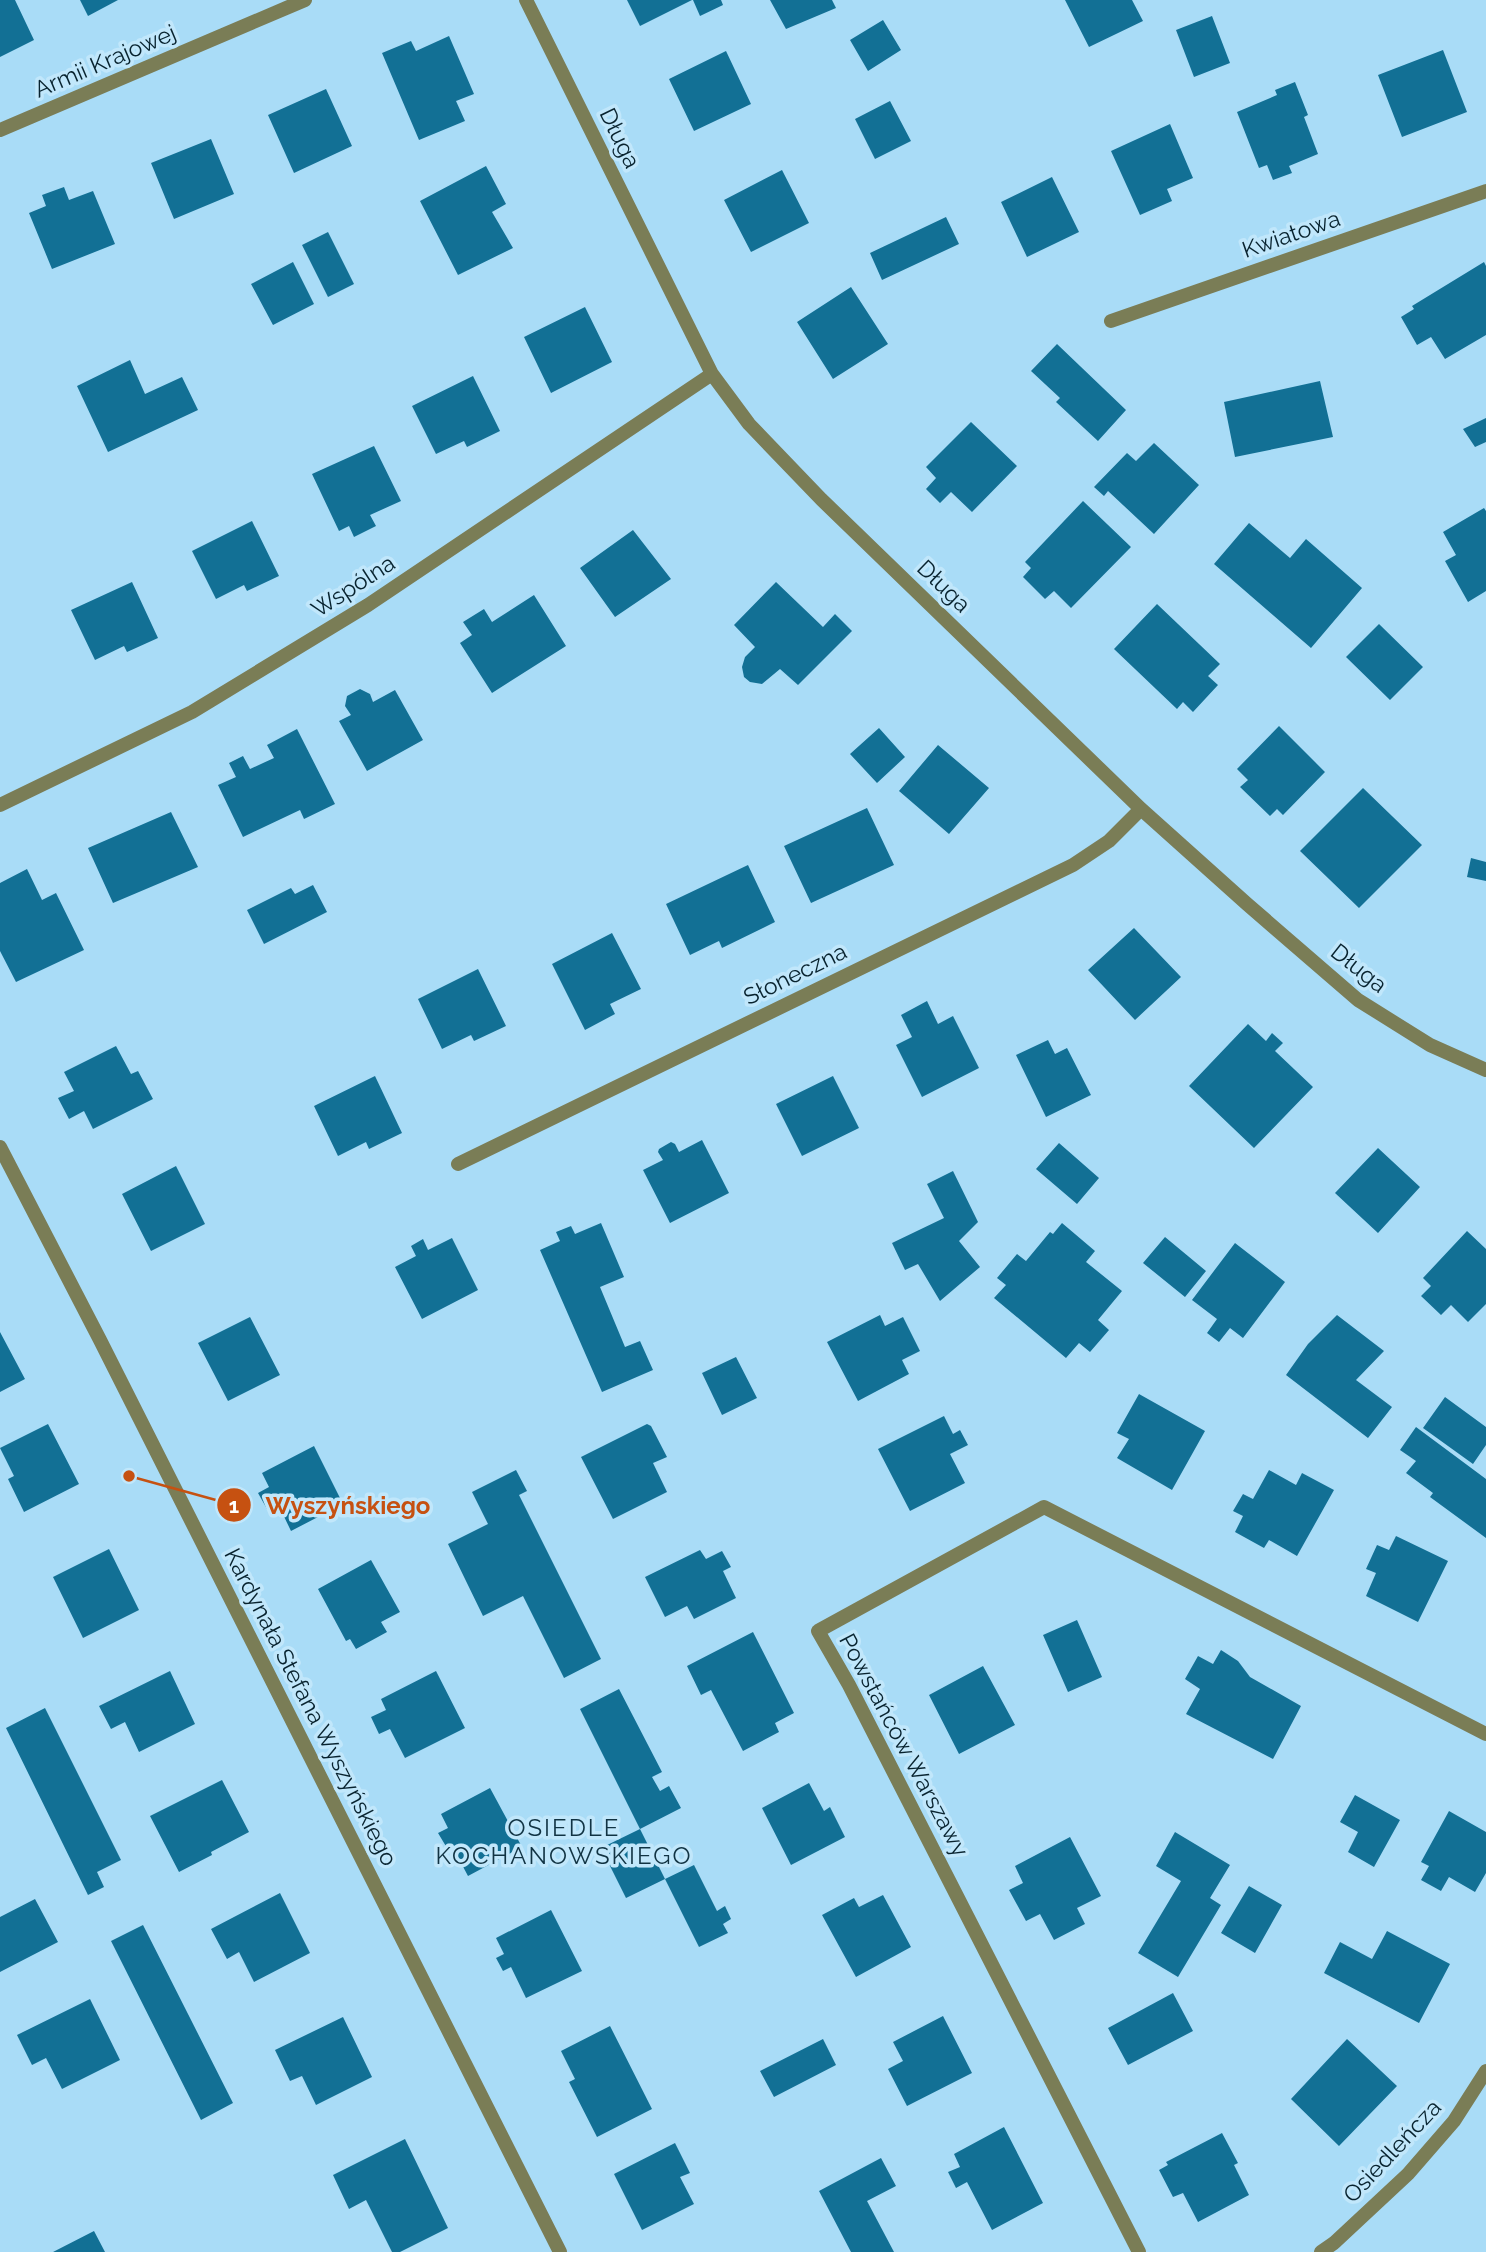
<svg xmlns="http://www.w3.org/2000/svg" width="1486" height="2252" viewBox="0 0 1486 2252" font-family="Raleway,sans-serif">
  <rect width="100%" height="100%" fill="#a9dcf7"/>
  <path fill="#127095" d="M0,0H15L34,40L0,57Z
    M80,0H118L88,16Z
    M627,0H692L640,26Z
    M693,0H721L723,5L700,16Z
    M770,0H832L836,8L786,29Z
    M1065,0H1132L1143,21L1089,47Z
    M1212,16L1230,63L1194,77L1176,30Z
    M883,20L901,50L868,71L850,40Z
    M449,36L474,94L456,101L465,121L419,140L382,53L411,41L416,51Z
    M1443,50L1467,112L1402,137L1378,75Z
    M726,51L751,104L694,131L669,79Z
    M1295,82L1308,115L1304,117L1318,154L1289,166L1292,173L1273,180L1267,165L1259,168L1237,112L1277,95L1275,90Z
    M326,89L352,146L294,173L268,115Z
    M890,101L911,141L875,159L855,119Z
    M1170,124L1193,178L1167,189L1172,201L1140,215L1111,151Z
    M211,139L234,194L174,219L151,163Z
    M486,166L506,204L492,212L513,248L458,275L420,201Z
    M782,170L809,223L751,252L724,200Z
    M1052,177L1079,232L1027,257L1001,202Z
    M64,187L69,200L93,191L115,244L52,269L29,213L46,206L42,195Z
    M946,217L959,244L882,280L870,253Z
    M328,232L354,284L328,297L302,245Z
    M293,262L314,304L273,325L251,284Z
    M1484,262L1486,266V335L1445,359L1431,337L1417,345L1401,317L1414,309L1412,306Z
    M851,287L888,344L833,379L797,322Z
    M585,307L612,362L551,393L524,337Z
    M1057,344L1126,410L1098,441L1056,402L1060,398L1031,371Z
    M130,360L145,394L182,377L198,410L108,452L77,386Z
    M473,376L500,431L467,447L464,441L436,454L412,406Z
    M1320,381L1333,437L1235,457L1224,402Z
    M1486,418V442L1475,447L1463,429Z
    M971,422L1017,466L972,512L951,492L940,503L926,489L936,478L926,467Z
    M1154,443L1199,485L1154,534L1108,491L1104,496L1094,487L1127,453L1136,461Z
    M374,446L401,501L370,515L376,526L354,537L349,526L339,531L312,474Z
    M1083,501L1131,547L1071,608L1054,591L1045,599L1023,577L1031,568L1025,562Z
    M1484,508L1486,511V591L1468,602L1445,561L1456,555L1443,532Z
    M252,521L279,576L247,591L244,585L216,599L192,551Z
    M1249,523L1290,558L1306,539L1362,588L1311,648L1214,564Z
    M633,530L671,579L615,617L580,568Z
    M132,582L158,638L127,652L124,646L95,660L71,610Z
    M776,582L823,627L835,614L852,631L798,685L780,669L762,684L750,682L744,677L742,667L745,657L755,647L734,625Z
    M534,595L566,646L492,693L460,643L472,635L463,622L484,609L492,622Z
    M1157,604L1220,664L1208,676L1218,685L1193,712L1183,702L1177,709L1114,649Z
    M1379,624L1423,667L1390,700L1346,657Z
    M360,689L370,694L373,702L395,690L423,740L367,771L339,721L351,715L345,706L347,696Z
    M1279,726L1325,772L1283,815L1277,809L1270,816L1240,787L1248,780L1237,769Z
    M879,728L905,757L877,783L850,754Z
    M297,729L335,804L304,819L300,810L243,837L218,785L236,777L229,763L243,756L250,769L274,758L267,745Z
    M938,745L989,788L949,834L899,791Z
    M1363,788L1422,845L1359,908L1300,851Z
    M867,808L894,865L811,903L784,846Z
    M171,812L198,867L113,903L88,848Z
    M1471,858L1486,862V881L1467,877Z
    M748,865L775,922L722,948L719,941L690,955L666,904Z
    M27,869L42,900L56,893L84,950L16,982L0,951V883Z
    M313,885L327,912L264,944L247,910L291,888L295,894Z
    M1134,928L1181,977L1135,1020L1088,970Z
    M612,933L641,989L610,1004L615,1014L585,1030L552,964Z
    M478,969L506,1026L474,1041L471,1035L442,1049L418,999Z
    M927,1001L938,1024L953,1016L979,1068L922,1097L896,1045L912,1037L901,1015Z
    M1248,1024L1266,1041L1272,1033L1283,1043L1275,1051L1313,1087L1254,1148L1189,1086Z
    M1048,1040L1055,1054L1067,1048L1091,1095L1046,1117L1016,1055Z
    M116,1046L131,1074L138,1071L153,1099L93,1129L84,1111L69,1119L58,1098L74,1091L64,1072Z
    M375,1076L402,1133L369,1149L366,1142L338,1156L314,1106Z
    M833,1076L859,1128L802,1156L776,1104Z
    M702,1140L729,1193L670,1223L643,1170L663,1160L658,1152L659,1149L671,1142L675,1144L679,1152Z
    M1059,1143L1099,1178L1077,1204L1036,1169Z
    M1378,1148L1420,1187L1378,1233L1335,1193Z
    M176,1166L205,1224L151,1251L122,1194Z
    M953,1171L978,1222L959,1241L980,1267L940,1301L918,1264L905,1270L892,1243L944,1218L927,1184Z
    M601,1223L624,1277L600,1287L625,1347L640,1341L653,1370L602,1392L540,1250L560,1241L556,1232L571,1226L575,1234Z
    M1062,1223L1095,1251L1086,1262L1122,1291L1098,1320L1109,1330L1090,1352L1079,1343L1066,1358L994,1298L1006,1285L997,1278L1017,1254L1026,1261L1050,1232L1053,1234Z
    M1467,1231L1486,1249V1304L1468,1322L1451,1305L1441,1315L1421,1296L1431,1286L1423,1278Z
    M1165,1237L1206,1271L1185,1297L1143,1263Z
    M452,1238L478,1290L422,1319L395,1267L416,1256L411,1246L423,1239L428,1250Z
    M1235,1243L1285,1282L1243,1338L1230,1328L1219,1342L1207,1333L1217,1319L1192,1300Z
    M880,1315L885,1326L903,1317L920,1351L902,1360L909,1374L858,1401L827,1342Z
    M1337,1315L1384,1351L1356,1380L1392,1407L1368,1438L1286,1375L1308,1344Z
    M250,1317L280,1375L228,1401L198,1343Z
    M0,1332L25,1379L0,1392Z
    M736,1357L757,1398L722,1415L702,1373Z
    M1139,1394L1205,1431L1172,1490L1117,1458L1129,1439L1117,1433Z
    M1445,1397L1486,1427V1445L1473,1464L1423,1428Z
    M944,1416L953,1434L960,1430L968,1445L950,1454L965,1483L910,1511L878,1449Z
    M48,1424L79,1484L24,1512L8,1479L14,1476L0,1448Z
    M647,1424L651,1426L667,1457L653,1463L667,1492L613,1519L581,1457Z
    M1416,1427L1486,1479V1538L1430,1497L1433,1493L1406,1473L1416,1461L1400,1450Z
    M314,1446L343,1504L291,1531L278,1504L267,1509L258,1493L269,1487L262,1473Z
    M516,1470L527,1491L519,1495L601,1659L564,1678L523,1596L483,1616L448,1544L488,1524L472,1492Z
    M1269,1470L1296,1485L1302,1473L1334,1490L1297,1556L1269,1540L1264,1548L1235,1532L1243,1516L1233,1511L1243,1494L1253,1499Z
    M1396,1536L1448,1561L1418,1622L1366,1596L1376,1573L1366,1569L1377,1545L1389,1550Z
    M109,1549L139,1610L83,1638L53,1577Z
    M700,1550L706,1559L722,1551L731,1567L723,1571L736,1598L694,1619L687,1606L665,1617L645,1577Z
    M371,1560L400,1612L381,1622L387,1632L356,1649L350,1639L346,1641L318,1589Z
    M1077,1620L1102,1677L1068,1692L1043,1635Z
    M753,1632L794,1713L775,1723L779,1732L743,1751L711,1690L701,1695L687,1666Z
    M1221,1650L1238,1661L1250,1677L1301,1706L1273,1759L1186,1714L1200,1689L1185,1679L1198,1656L1213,1664Z
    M983,1666L1015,1725L959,1754L929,1695Z
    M170,1671L195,1724L139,1752L125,1722L111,1729L99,1706Z
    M436,1671L465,1728L405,1758L390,1729L379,1734L371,1717L386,1710L381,1699Z
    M619,1689L662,1772L652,1777L660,1791L669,1786L681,1808L640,1829L580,1709Z
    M45,1708L121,1860L97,1872L104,1887L88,1895L6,1728Z
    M222,1780L249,1832L211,1852L212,1855L179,1872L150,1816Z
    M809,1783L824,1811L830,1807L845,1837L791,1865L762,1808Z
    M490,1788L522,1847L468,1876L452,1846L447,1848L438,1833L448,1828L441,1814Z
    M1355,1795L1400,1820L1374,1867L1348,1852L1358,1832L1340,1822Z
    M1449,1811L1486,1832V1873L1475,1892L1449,1877L1441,1891L1421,1880L1429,1866L1421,1862Z
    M640,1829L665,1879L626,1898L601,1848Z
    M1175,1832L1230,1865L1210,1898L1221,1905L1178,1977L1138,1953L1181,1881L1156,1866Z
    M1070,1837L1101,1896L1077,1908L1085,1924L1054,1940L1040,1914L1026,1921L1009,1890L1023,1883L1015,1866Z
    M694,1865L717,1911L725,1906L731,1919L723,1924L728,1933L699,1947L665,1879Z
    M1249,1886L1282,1905L1255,1953L1221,1933Z
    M280,1893L310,1953L254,1982L239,1952L227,1959L211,1929Z
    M883,1895L911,1947L856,1977L822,1915L854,1898L859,1907Z
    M35,1899L58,1942L0,1972V1917Z
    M551,1910L582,1971L526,1998L511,1967L503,1971L496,1958L504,1954L496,1938Z
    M143,1925L233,2103L201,2120L111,1941Z
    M1387,1931L1450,1964L1419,2023L1324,1973L1340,1942L1372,1959Z
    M1173,1993L1193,2031L1128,2065L1108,2028Z
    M90,1999L120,2060L62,2089L46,2058L32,2065L17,2035Z
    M943,2016L972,2073L907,2106L888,2069L903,2061L893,2042Z
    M343,2017L372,2077L316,2105L302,2076L290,2081L275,2050Z
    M610,2026L652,2109L597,2137L569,2082L575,2079L561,2051Z
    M823,2039L836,2065L774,2097L760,2071Z
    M1347,2039L1397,2086L1339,2146L1291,2099Z
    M1004,2127L1043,2203L992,2230L967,2182L956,2188L948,2172L960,2167L954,2154Z
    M1222,2133L1238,2163L1234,2165L1249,2195L1198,2222L1183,2193L1173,2197L1159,2170L1168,2165L1166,2162Z
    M405,2139L448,2228L400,2252H392L366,2200L349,2209L333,2175Z
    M675,2143L690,2173L680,2177L694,2204L642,2230L614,2174Z
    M881,2158L896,2186L867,2201L894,2252H851L819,2191Z
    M94,2231L105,2252H53Z"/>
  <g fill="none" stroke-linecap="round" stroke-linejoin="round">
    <path stroke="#7a7d56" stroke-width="14" d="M526,0L712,374L749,424L821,499L1141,809L1247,904L1358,1000L1430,1045L1486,1070
      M0,130L305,0
      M1111,321L1486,191
      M0,805L192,712L368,605L712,374
      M0,1147L100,1340L560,2252
      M458,1164L1073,865L1109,841L1141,809
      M1139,2252L849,1685L818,1631L1044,1507L1486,1734
      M1321,2252L1334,2243L1408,2174L1454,2121L1486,2071"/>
  </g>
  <g text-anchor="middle" stroke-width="7" stroke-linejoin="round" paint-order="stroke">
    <g font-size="23" fill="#08232f" stroke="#c1e7fb">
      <text transform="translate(105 61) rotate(-23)" y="8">Armii Krajowej</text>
      <text transform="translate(620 138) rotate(64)" y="8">Długa</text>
      <text transform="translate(1291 234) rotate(-19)" y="8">Kwiatowa</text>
      <text transform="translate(353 586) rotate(-33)" y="8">Wspólna</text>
      <text transform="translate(944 586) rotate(44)" y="8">Długa</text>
      <text transform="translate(1359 968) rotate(38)" y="8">Długa</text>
      <text transform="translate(795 974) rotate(-26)" y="8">Słoneczna</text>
      <text transform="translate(311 1707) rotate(63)" y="8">Kardynała Stefana Wyszyńskiego</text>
      <text transform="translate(904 1745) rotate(62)" y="8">Powstańców Warszawy</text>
      <text transform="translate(1392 2151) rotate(-47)" y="8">Osiedleńcza</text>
    </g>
    <g font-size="24" letter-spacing="2" fill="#113343" stroke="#c1e7fb">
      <text x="564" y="1836">OSIEDLE<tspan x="564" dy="28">KOCHANOWSKIEGO</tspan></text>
    </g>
  </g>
  <path fill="none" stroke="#c65111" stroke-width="2.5" d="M129 1476L234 1505"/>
  <g fill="#c65111" stroke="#c1e7fb" stroke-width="2.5">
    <circle cx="129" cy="1476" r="7"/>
    <circle cx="234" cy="1505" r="18"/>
  </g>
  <g font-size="21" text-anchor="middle" font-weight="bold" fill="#fff">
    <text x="234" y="1513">1</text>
  </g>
  <g font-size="24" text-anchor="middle" font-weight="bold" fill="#c65111" stroke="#c1e7fb" stroke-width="7" stroke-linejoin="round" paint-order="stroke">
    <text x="348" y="1514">Wyszyńskiego</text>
  </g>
</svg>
